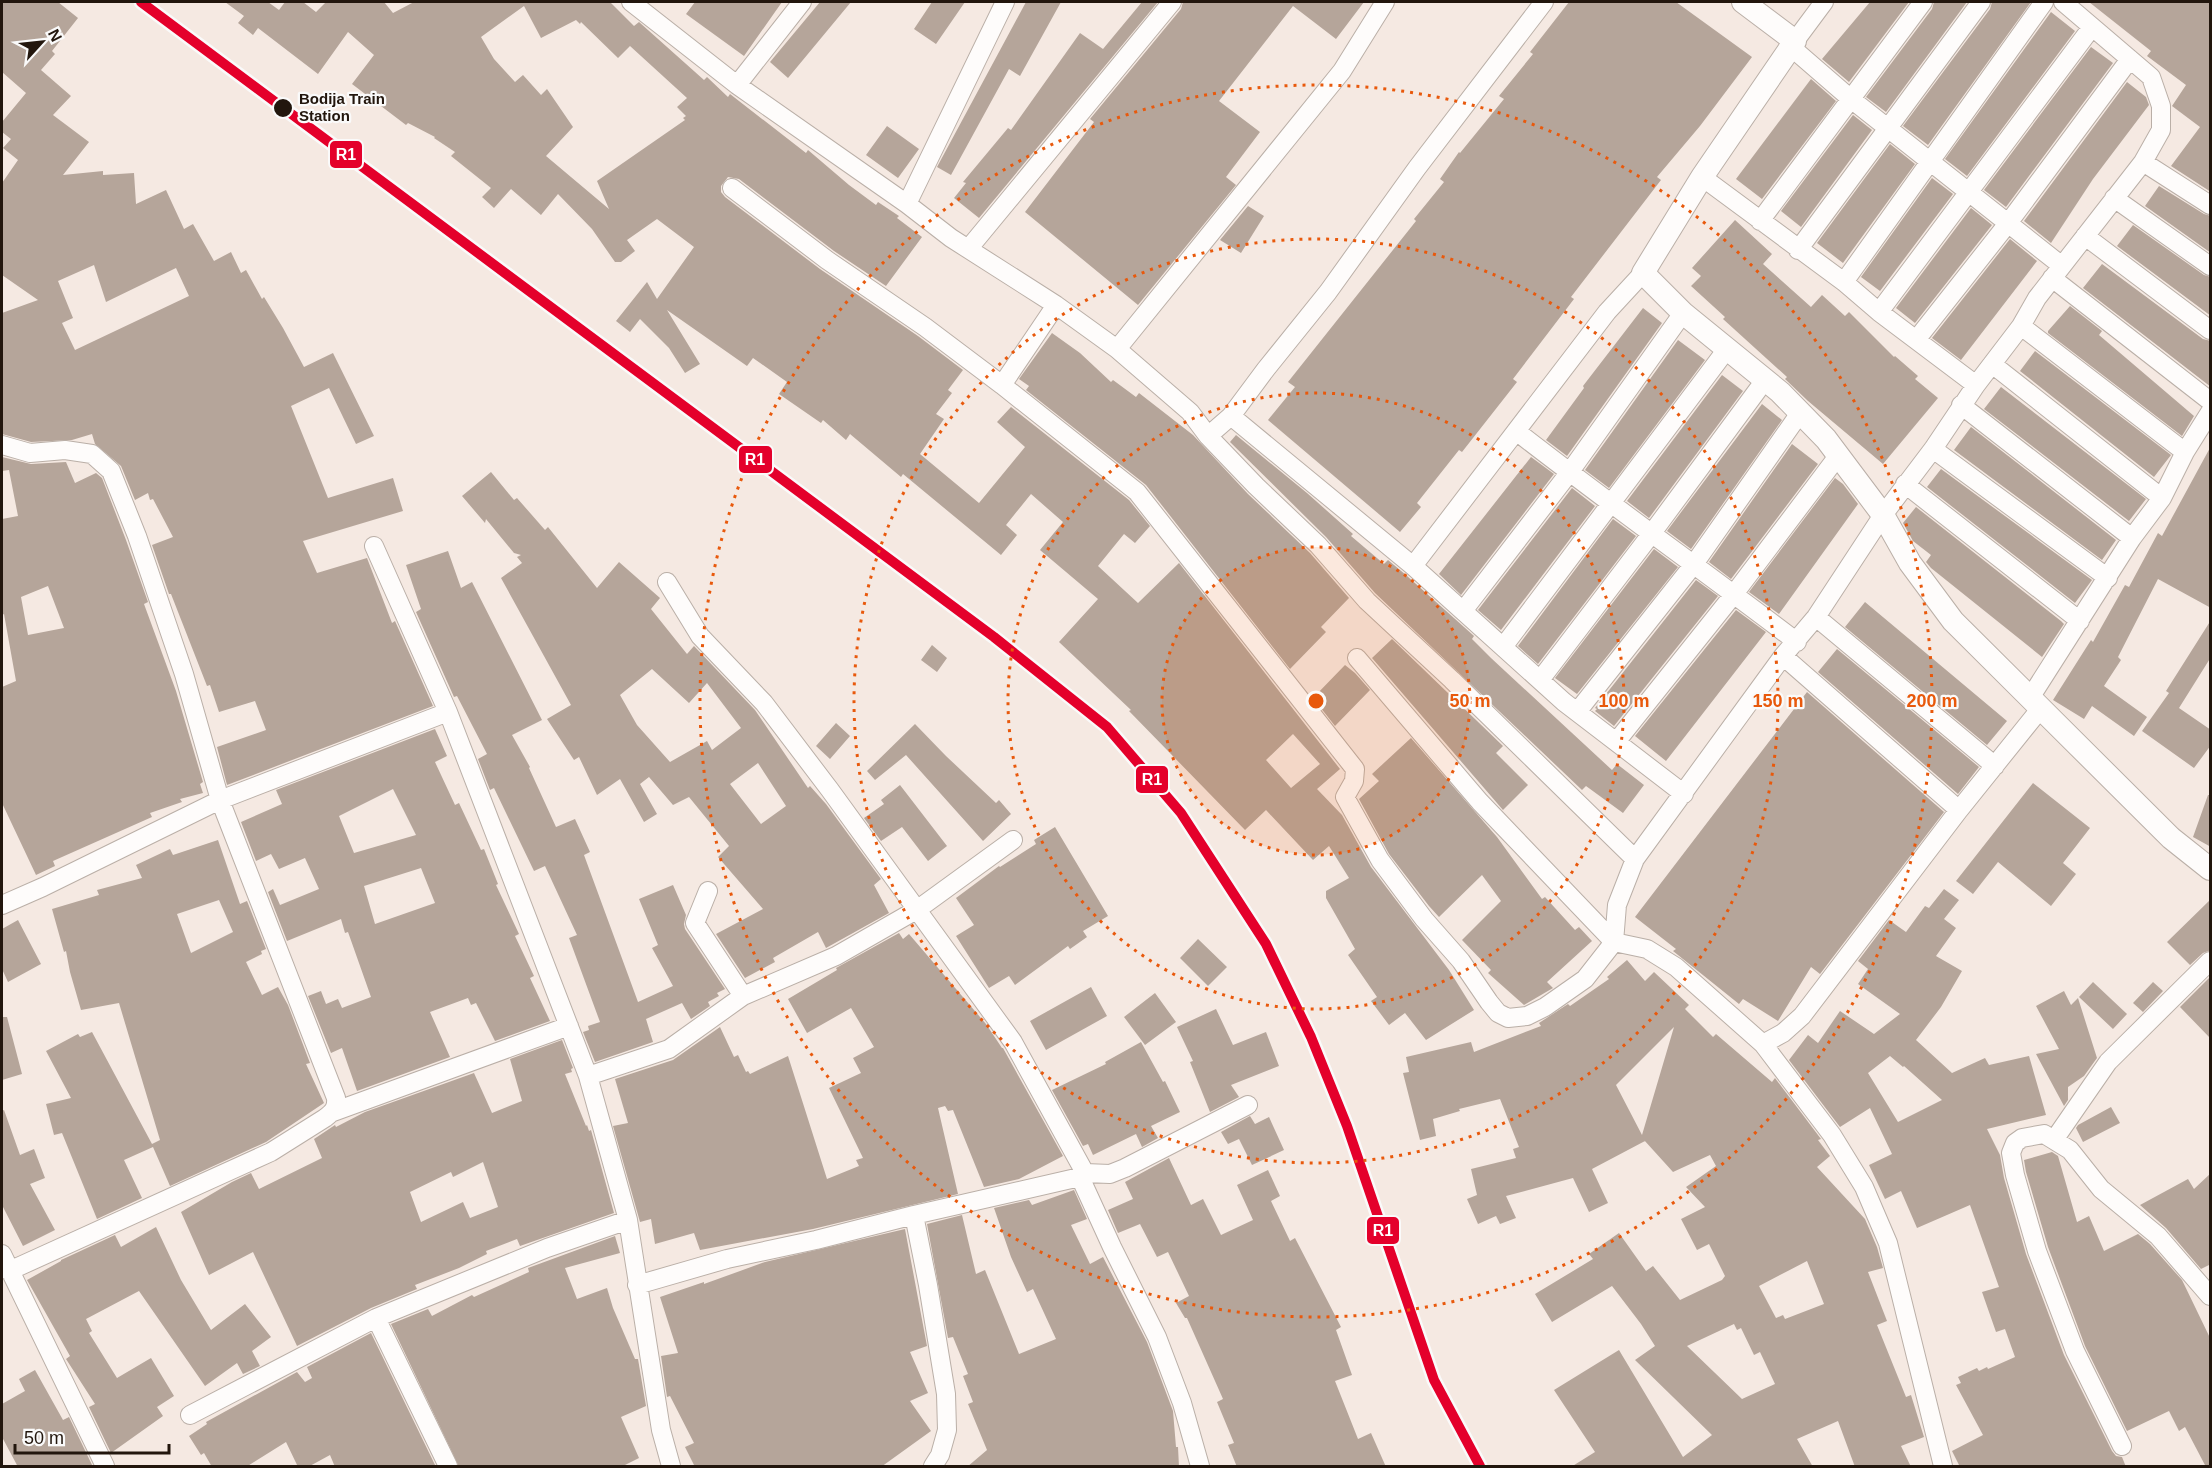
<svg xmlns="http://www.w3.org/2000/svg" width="2212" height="1468" viewBox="0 0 2212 1468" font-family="Helvetica,sans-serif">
  <rect width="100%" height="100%" fill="#f5e9e2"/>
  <path fill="#b5a59a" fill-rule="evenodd" d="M2,2H58L78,18L52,51L55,54L41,70L71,96L53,115L89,142L63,175L103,171V175L134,173L136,204L166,190L184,229L193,224L214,261L231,252L241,273L246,270L262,299L264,297L283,328L304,367L333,353L374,436L356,444L329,388L291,406L328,498L393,478L403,511L303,541L317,573L367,558L392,623L395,621L433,706L227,785L217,747L266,730L255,701L219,712L210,685L207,686L171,594H169L152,545L173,537L153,499L150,500L148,493L135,500L121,466L95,444L92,434L72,440L31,442L2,434V313L38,300L2,275V183L18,160L3,148L11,139L2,132V122L26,93L2,72ZM94,265L106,302L176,268L189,296L75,350L62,323L73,318L58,281Z
    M225,2H268L279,10L285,2H303L316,12L326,2H384L393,13L414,2H610L634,26L639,22L704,80L707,77L728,97L730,94L806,153L808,150L849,185L876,205L878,202L899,216L897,218L922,237L886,286L834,251L739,179L728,177L721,186V192L725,197L820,269L918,336L963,370L948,390L952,393L936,414L944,419L920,454L979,503L1025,447L997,422L1011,407L1129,500L1150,526L1135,543L1124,534L1098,566L1138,603L1179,563L1340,769L1317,789L1342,815L1371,867L1449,970L1474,1010L1426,1040L1405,1013L1389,1025L1371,1001L1377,997L1348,955L1355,949L1326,898V891L1349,878L1329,846L1313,860L1266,810L1245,830L1129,711L1131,710L1059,642L1098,599L1040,550L1063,522L1031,494L1006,525L1017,535L1001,555L903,474L901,477L850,434L846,440L823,420L821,423L779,394L787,382L753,358L747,366L667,310L700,364L685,373L669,348L640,319L630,332L616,321L647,282L657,299L694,247L657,219L627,240L635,251L621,262H615L592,229L558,194L541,215L511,189L494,208L482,197L491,188L451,156L455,152L434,138L435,137L408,123L406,125L352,84L374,55L348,32L318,74L258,28L253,35L238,23L244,16ZM524,6L541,38L576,20L580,24L581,22L618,58L630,46L687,98L677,107L686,116L683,118L685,120L597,181L609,209L546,156L573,127L547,89L541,95L523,75L515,82L494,59L481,37ZM1293,734L1320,764L1291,788L1266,760Z
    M695,2H782L744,56L686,14Z
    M820,2H851L788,78L770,62Z
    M932,2H965L936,44L914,29Z
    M1026,2H1061L1020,76L1009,69L951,175L937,167Z
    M1142,2H1158L979,218L954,198L966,183L963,182L1008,128L1011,130L1080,33L1103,49Z
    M1183,2H1364L1336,39L1293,6L1219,101L1260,132L1226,177L1236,185L1138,305L1025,212L1094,122L1090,119L1181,9Z
    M1569,2H1676L1752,57L1700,126L1657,177L1661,180L1571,297L1574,299L1513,379L1517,382L1462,452L1459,450L1417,503L1421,507L1400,532L1268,420L1295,387L1288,382L1416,221L1414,219L1444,182L1440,179L1459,152L1460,153L1504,99L1499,96L1533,54L1530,52Z
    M1870,2H1909L1849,82L1822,59Z
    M1934,2H1967L1886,112L1866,97L1932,9Z
    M1992,2H2031L1928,145L1903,126L1990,9Z
    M2089,2H2211V192L2171,166L2200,127L2172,106L2186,85L2147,56L2151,51Z
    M2051,12L2075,31L1967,176L1945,159Z
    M2091,47L2113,63L2006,207L1984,190Z
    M1811,79L1836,101L1762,199L1736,179Z
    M2127,82L2146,97L2149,105L2093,179L2051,243L2024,221Z
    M1853,115L1872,130L1801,227L1781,211Z
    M887,126L919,149L898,178L866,155Z
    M1890,144L1915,164L1843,263L1817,243Z
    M1932,178L1953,194L1880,291L1861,277Z
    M2159,186L2204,214L2211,216V253L2145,206Z
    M1248,206L1264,216L1241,253L1220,240Z
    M1971,208L1992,225L1915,323L1896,308Z
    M1735,220L1772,254L1763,264L1811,307L1822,295L1845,316L1849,312L1894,357L1895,356L1918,376L1915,379L1938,398L1883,464L1808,401L1785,379L1787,377L1723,319L1725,317L1691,286L1701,276L1692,268Z
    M2133,225L2204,275L2211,277V316L2117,246Z
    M2010,239L2037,261L1961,360L1932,338Z
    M2102,264L2203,339L2211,341V387L2083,288Z
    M2070,306L2102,331L2099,335L2194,416L2182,436L2048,333V331Z
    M1643,308L1662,323L1567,456L1546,440L1584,388L1583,386Z
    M1052,333L1080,353L1111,382L1113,380L1136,397L1139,393L1193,435L1248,494L1310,553L1349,598L1321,627L1326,632L1290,669L1146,485L1026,390L1029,386L1019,379Z
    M1678,340L1705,360L1609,488L1585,470Z
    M2035,351L2171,455L2154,477L2020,371Z
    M1722,375L1743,391L1649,518L1627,501Z
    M2001,387L2146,499L2129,521L1984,409Z
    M1762,404L1782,420L1691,549L1667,531Z
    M1971,427L2116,540L2102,560L1954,450Z
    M1236,435L1307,493L1353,534L1351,536L1384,564L1388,560L1406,575L1474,636L1472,639L1491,658L1612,770L1617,764L1644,785L1623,813L1586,786L1582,790L1375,593L1326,537L1230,442Z
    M1792,444L1818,464L1731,579L1709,562Z
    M2211,446V608L2158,579L2118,657L2121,660L2104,686L2147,717L2134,736L2092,706L2084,719L2053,700L2091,640L2093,642L2125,585L2129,587L2158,533L2162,536Z
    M2,457L31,464L66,462L75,483L96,473L102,478L126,540L148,602L144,604L176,691L203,782L200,784L203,793L180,799L182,802L150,813L152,817L53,861L55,866L36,875L2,803V687L16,681L4,614L2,615V519L18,516L9,470L2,471ZM48,586L64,628L28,635L21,597Z
    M1531,457L1554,474L1461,595L1439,574Z
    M1941,469L2092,580L2075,603L1927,487Z
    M491,472L514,500L517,498L545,530L548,527L597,588L619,562L660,598L651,609L687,654L694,646L755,710L808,788L810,786L826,804L881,879L874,885L889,913L826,948L818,932L773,958L775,962L745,978L716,934L763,909L718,857L729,846L689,797L673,805L649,777L640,784L657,814L644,822L620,779L597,795L579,757L574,760L547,719L571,705L501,578L522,563L517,557L521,555L514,553L486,519L485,523L462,496ZM652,669L689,703L707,683L741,728L712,750L707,741L670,762L637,725L620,695ZM758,763L786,806L761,824L730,784Z
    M1835,478L1843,484L1858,504L1779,614L1749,592Z
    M1572,488L1595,506L1501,630L1478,610Z
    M1916,507L2061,621L2064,624L2042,657L1931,568L1926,562L1931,555L1913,541L1903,523Z
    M1613,519L1636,536L1538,664L1518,646Z
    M1654,549L1678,567L1577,694L1555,678Z
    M448,551L461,588L472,582L542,720L512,735L530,767L529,768L556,827L575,819L590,852L584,855L638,1002L673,986L652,948L658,945L639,899L673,885L686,915L684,924L685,929L725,989L717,993L719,996L708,1002L710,1006L691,1019L682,1003L646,1019L653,1042L595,1062L583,1032L589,1030L588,1026L600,1022L569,938L577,935L545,866L534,871L494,788L490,790L478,759L487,754L457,696L454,697L416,612L421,609L406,565Z
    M1696,580L1718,596L1614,726L1595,711L1597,709L1595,708Z
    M1865,602L2007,721L1987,745L1845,627Z
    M1736,610L1766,632L1666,761L1635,736Z
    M2211,620V657L2179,708L2211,730V745L2194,768L2142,731L2169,693L2166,691Z
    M1392,639L1503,746L1496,753L1528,785L1503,810L1372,658Z
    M932,645L947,658L937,672L921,660Z
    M1837,649L1979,767L1958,794L1818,672Z
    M1345,665L1355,673L1370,690L1335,726L1313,698Z
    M1807,692L1944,812L1820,974L1811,967L1778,1021L1743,999L1739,1004L1673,951L1676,949L1635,917Z
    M836,723L850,736L830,759L816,746Z
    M915,724L946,756L996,803L999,800L1011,814L983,841L906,755L875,780L867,771Z
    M435,729L447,756L435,762L455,805L459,803L481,850L484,849L498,884L496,885L519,934L515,936L534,976L530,978L550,1021L495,1041L476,1003L471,1005L468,998L430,1012L450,1057L357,1091L342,1048L331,1053L308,996L321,991L326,1004L338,999L342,1008L371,997L348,932L345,933L341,919L287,941L268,892L273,889L280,905L319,889L305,858L279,869L271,854L256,861L241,822L282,804L276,790ZM393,789L416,835L354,853L339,816ZM421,868L435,903L375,924L364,886Z
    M1411,738L1497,837L1542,899L1545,897L1575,930L1579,927L1592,941L1547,982L1553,988L1524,1005L1488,973L1491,970L1462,940L1501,901L1482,875L1439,917L1429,906L1389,854L1359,799L1379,781L1372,774Z
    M2033,783L2090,828L2063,863L2076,874L2051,906L1998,862L1973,894L1956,881Z
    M900,785L947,846L928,861L902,827L881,841L864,818L884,804L881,800Z
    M2208,795H2211V847L2193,837Z
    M1055,827L1108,916L1083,931L1087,937L1070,949L1068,946L1015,985L1009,976L989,988L956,936L974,925L956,898L999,866L1000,867L1036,844L1034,840Z
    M218,840L240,904L247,901L266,949L261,951L262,954L246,962L262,995L278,987L288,1005L310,1063L306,1064L324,1103L266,1142L170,1186L153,1147L124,1160L142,1198L97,1219L62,1133L54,1135L46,1104L71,1098L46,1051L78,1034L80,1037L92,1032L152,1144L160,1140L119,1003L81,1010L70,972L66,951L64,952L52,909L99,895L97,890L142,878L136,865L170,849L173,855ZM219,900L233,932L191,953L177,914Z
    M1944,889L1959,900L1944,919L1956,928L1936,956L1962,971L1941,1007L1916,1040L1952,1073L1985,1058L1989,1065L2029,1056L2046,1115L1987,1129L2000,1155L2004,1178L2026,1254L2064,1355L2112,1451L2116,1456L2122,1457L2126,1467H1960L1952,1451L1983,1435L1956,1385L1961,1383L1958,1377L1977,1368L1979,1371L1987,1367L1988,1369L2015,1357L2005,1329L1996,1332L1982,1292L1999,1287L1970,1205L1917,1228L1901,1191L1885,1199L1869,1165L1892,1154L1870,1108L1840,1127L1789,1060L1808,1035L1818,1043L1840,1011L1874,1034L1900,1014L1858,984L1868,969L1858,961L1889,920L1906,932L1925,906L1929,908ZM1890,1056L1903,1067L1904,1066L1942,1100L1898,1122L1868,1073Z
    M2211,899V950L2203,953L2190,965L2167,942Z
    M18,920L41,964L8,982L2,969V929Z
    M899,933L903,939L909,934L986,1024L1002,1048H1003L1063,1156L1019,1179L984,1187L953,1110L948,1111L945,1106L938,1108L958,1194L813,1229L700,1250L694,1233L655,1244L651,1219L640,1222L613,1126L628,1123L615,1079L673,1060L720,1027L734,1057L738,1055L746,1072L748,1071L750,1074L788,1056L827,1179L859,1166L856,1160L863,1158L829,1088L861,1073L853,1058L874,1047L851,1008L807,1033L788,999L837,970L836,968Z
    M1198,939L1227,967L1208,986L1180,958Z
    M1627,960L1645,981L1654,972L1689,1005L1685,1009L1713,1037L1716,1034L1772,1082L1775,1078L1821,1139L1818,1140L1830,1156L1817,1167L1865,1219L1877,1247L1883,1268L1868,1272L1887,1321L1877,1325L1906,1397L1911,1395L1924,1437L1901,1446L1911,1467H1855L1838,1421L1797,1439L1813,1467H1571L1595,1452L1554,1390L1619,1350L1683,1457L1712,1435L1635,1360L1655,1346L1641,1324L1612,1286L1552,1322L1535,1294L1593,1259L1589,1254L1619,1233L1646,1271L1653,1266L1680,1300L1722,1280L1725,1276L1709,1244L1697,1250L1681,1219L1705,1207L1686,1187L1716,1166L1710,1155L1673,1172L1644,1140L1645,1141L1592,1169L1608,1203L1589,1212L1573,1178L1506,1196L1516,1218L1500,1224L1496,1216L1478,1224L1467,1199L1477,1195L1471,1169L1516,1158L1513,1149L1519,1147L1500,1099L1459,1109L1460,1111L1433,1119L1436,1136L1420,1140L1403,1073L1409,1072L1406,1057L1471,1042L1474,1052L1541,1026L1539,1023L1568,1004L1570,1006L1609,979L1607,977ZM1674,1027L1642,1135L1616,1085ZM1807,1261L1824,1304L1785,1319L1783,1315L1776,1318L1759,1286ZM1734,1324L1737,1330L1741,1328L1754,1355L1760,1352L1775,1384L1742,1399L1687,1346Z
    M2211,976V1039L2180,1007Z
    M2093,982L2127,1014L2113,1029L2079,997Z
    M2153,982L2163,991L2143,1012L2133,1003Z
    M1091,987L1107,1016L1046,1050L1030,1021Z
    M2064,991L2071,1005L2078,998L2097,1058L2084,1076L2068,1087V1100L2064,1106L2036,1054L2059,1049L2036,1006Z
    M1155,993L1176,1022L1145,1045L1124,1017Z
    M1216,1009L1233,1045L1266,1032L1279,1066L1231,1085L1239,1097L1210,1112L1190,1062L1193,1061L1177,1027Z
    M2,1017H7L22,1074L2,1080Z
    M562,1040L573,1068L571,1069L572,1072L565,1074L586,1126L587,1125L589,1131L591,1130L614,1213L520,1246L517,1239L486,1251L487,1254L459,1268L415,1285L417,1289L371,1308L297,1346L253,1252L209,1275L181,1212L232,1182L251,1173L259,1189L322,1158L314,1139L335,1125L336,1127L365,1112L474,1073L492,1113L522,1101L510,1059ZM483,1162L498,1207L470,1218L463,1202L421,1222L410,1192L451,1172L453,1177Z
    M1141,1042L1163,1082L1165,1081L1180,1112L1151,1126L1158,1138L1142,1147L1136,1134L1093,1155L1088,1144L1083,1146L1052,1090L1106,1064L1105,1062Z
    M2111,1107L2120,1123L2083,1142L2076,1128L2078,1125Z
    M4,1110L20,1155L34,1149L45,1178L30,1184L55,1230L23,1246L2,1205V1111Z
    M1250,1116L1255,1124L1269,1117L1284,1150L1252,1165L1239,1139L1228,1144L1221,1132Z
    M2052,1152L2058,1156L2077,1222L2089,1216L2104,1251L2138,1234L2150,1244L2182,1280L2211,1340V1467H2206L2185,1427L2179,1431L2169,1411L2127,1431L2085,1346L2048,1247L2026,1172L2024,1160Z
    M1169,1158L1191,1205L1203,1199L1221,1235L1253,1220L1237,1185L1268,1170L1280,1196L1271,1201L1290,1241L1295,1238L1341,1327L1336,1330L1352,1375L1335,1381L1358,1439L1371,1433L1386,1467H1237L1228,1445L1234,1443L1217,1402L1223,1399L1187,1318H1185L1176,1303L1189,1296L1168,1252L1157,1257L1140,1224L1118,1233L1108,1210L1133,1199L1125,1182Z
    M2211,1173V1264L2201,1269L2166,1228L2140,1205L2188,1179L2194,1189Z
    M1074,1190L1087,1219L1071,1225L1090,1264L1103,1257L1147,1342L1173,1411L1176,1447H1178L1179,1467H967L987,1450L968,1404L973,1402L963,1376L968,1374L953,1337L948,1338L927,1224L962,1215L976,1274L985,1270L1019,1354L1056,1339L1033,1289L1027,1292L1011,1257L994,1208L1029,1200L1032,1205Z
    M156,1227L181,1280L211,1330L245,1304L271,1337L252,1351L260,1366L243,1374L237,1363L205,1386L139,1291L86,1319L92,1331L89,1333L117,1378L151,1358L174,1396L157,1407L163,1416L111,1453L89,1407L95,1404L66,1359L70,1356L27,1280L61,1261V1260L115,1235L121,1247Z
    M905,1229L927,1346L910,1352L928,1393L910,1401L931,1431L881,1467H695L685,1447L694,1443L670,1396L667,1397L661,1356L678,1353L660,1297L704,1282V1284L765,1262Z
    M615,1236L620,1253L565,1268L577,1299L607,1288L613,1308L635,1359H638L646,1406L621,1417L639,1458L621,1467H459L391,1324L428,1309L432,1316L472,1295L474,1297L529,1272L528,1268Z
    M371,1333L436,1467H335L330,1455L308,1467H298L286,1442L246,1467H212L204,1453L201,1455L189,1436L207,1424L206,1422L297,1372L305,1382L312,1378L307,1367Z
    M35,1370L63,1420L69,1417L93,1467H18L2,1437V1404L25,1391L19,1379Z"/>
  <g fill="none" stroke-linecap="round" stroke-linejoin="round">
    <defs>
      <path id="minor" d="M631,2L737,85L907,204L951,238L1056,305L1117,349L1190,412L1208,436L1256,486L1318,545L1367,601L1452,680L1635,859
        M1795,41L1824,2
        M1791,47L1851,99L2062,266
        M737,85L802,2
        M2143,162L2210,205
        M1702,177L1844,282L1879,312L1976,385
        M732,188L827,260L925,327L1002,385
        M2114,198L2210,266
        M907,204L1005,2
        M1760,221L1923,2
        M2085,236L2210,330
        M969,248L1172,2
        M1798,250L1981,2
        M2052,278L2210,401
        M1844,282L2044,2
        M1056,305L1002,385L1137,492L1355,769L1354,781L1345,797L1380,860L1424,919L1461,961L1489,1002L1498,1013L1508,1018L1527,1016L1545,1007L1585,979L1614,942L1647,949L1676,967L1763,1044L1832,1135L1864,1187L1888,1243L1943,1466
        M1879,312L2092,27
        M2021,326L2185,452
        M1916,340L2009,222L2130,59
        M1117,349L1342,71L1385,2
        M1992,364L2162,498
        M1961,405L2132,538
        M1231,416L1413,566L1564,702L1684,794
        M1516,431C1608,503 1704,571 1797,642
        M1208,436L1231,416L1266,369L1328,292L1417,168L1544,2
        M2,445L30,453L65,450L92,454L111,471L137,536L184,674L220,800L336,1098C337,1108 333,1112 325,1118L271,1152L9,1271
        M1933,449L2108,578
        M1905,484L2080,621
        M374,546L448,712L588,1076L628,1220L661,1430L671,1466
        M1413,566L1607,312L1643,273
        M667,582L700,636L764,703L830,790L1013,1042L1085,1173
        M1463,611L1569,473L1683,313
        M1816,617L1995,766
        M1503,647L1727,349
        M1783,656L1959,810
        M1357,658L1480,802L1614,942
        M1540,680L1652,533L1765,380
        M2030,698L2132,538L2162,498L2185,452L2210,412
        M1577,712L1694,564L1800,413
        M1616,742L1734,594L1838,456
        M708,891L695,923L743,996
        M2,905L43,887L220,800L448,712
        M1614,942L1617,905L1635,859L1783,656L1816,617L1883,515L1933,449L1976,385L2021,326L2037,298L2143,162L2161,130V106L2151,77L2063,2
        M1763,1044L1783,1033L1802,1016L1959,810L2041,708
        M588,1076L669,1049L743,996L836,956L918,909L1013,840
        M333,1112L569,1026
        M2054,1140L2108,1062L2210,961
        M1080,1177L1112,1247L1157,1337L1182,1403L1200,1466
        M914,1215L928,1285L946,1394L947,1430L940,1455L933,1466
        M2,1254L105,1466
        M637,1285L727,1259L816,1240L914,1215L1080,1177L1085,1173L1110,1174L1125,1168L1248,1105
        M376,1318L448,1466
        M190,1415L376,1318L547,1248L628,1220
        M2122,1446L2075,1351L2037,1251L2015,1175L2011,1153L2015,1143L2022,1138L2044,1134L2070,1150L2101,1189L2158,1236L2210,1296"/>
      <path id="tertiary" d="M1743,2L1795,41L1702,177L1643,273L1683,313L1780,392L1826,439L1883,515L1910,563L1953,621L2171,838L2210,869"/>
    </defs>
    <use href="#minor" stroke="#baafa7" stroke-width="20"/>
    <use href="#tertiary" stroke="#baafa7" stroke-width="24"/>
    <use href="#minor" stroke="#fefcfb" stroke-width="18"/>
    <use href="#tertiary" stroke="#fefcfb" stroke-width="22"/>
    <defs>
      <path id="rail-1" d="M141,2L994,637L1107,727L1181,813L1266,944L1311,1037L1347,1126L1434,1380L1480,1466"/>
    </defs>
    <use href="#rail-1" stroke="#fafafa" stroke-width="15"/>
    <use href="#rail-1" stroke="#e4002b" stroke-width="10"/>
  </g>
  <circle cx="1316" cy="701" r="154" fill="#e8590c" fill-opacity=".12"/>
  <g fill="none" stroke="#e8590c" stroke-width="3" stroke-dasharray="3 6">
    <circle cx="1316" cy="701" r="154"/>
    <circle cx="1316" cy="701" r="308"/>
    <circle cx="1316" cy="701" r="462"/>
    <circle cx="1316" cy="701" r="616"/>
  </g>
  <circle fill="#22160d" stroke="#fafafa" stroke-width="2" cx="283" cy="108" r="10"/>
  <g text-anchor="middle" stroke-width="4.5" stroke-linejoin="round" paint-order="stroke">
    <g font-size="15" font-weight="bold" fill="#22160d" stroke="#fafafa" text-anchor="start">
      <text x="299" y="104">Bodija Train<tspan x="299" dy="17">Station</tspan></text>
    </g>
  </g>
  <circle cx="1316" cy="701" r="9" fill="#e8590c" stroke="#fafafa" stroke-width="3"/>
  <g font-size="18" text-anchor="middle" font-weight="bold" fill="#e8590c" stroke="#fafafa" stroke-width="4.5" stroke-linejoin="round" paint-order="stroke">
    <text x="1470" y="707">50 m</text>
    <text x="1624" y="707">100 m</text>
    <text x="1778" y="707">150 m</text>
    <text x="1932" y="707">200 m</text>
  </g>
  <g stroke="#fafafa" stroke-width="2">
    <rect x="329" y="140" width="34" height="29" rx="6" fill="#e4002b"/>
    <rect x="738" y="445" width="35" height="29" rx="6" fill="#e4002b"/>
    <rect x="1135" y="765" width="34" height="29" rx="6" fill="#e4002b"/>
    <rect x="1366" y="1216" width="34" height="29" rx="6" fill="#e4002b"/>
  </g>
  <g font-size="16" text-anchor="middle" font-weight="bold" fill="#fff">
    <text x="346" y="160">R1</text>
    <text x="755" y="465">R1</text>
    <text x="1152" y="785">R1</text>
    <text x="1383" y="1236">R1</text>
  </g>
  <rect width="2212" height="1468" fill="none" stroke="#22160d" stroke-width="6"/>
  <g transform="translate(42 42) rotate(63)" stroke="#fafafa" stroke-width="4.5" paint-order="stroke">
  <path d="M0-4.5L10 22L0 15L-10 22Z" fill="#22160d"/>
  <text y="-9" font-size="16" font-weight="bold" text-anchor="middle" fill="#22160d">N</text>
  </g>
  <path d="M15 1444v9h154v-9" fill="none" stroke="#22160d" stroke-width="3"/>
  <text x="24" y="1444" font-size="18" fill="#22160d" stroke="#fafafa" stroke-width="4.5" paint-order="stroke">50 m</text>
</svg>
